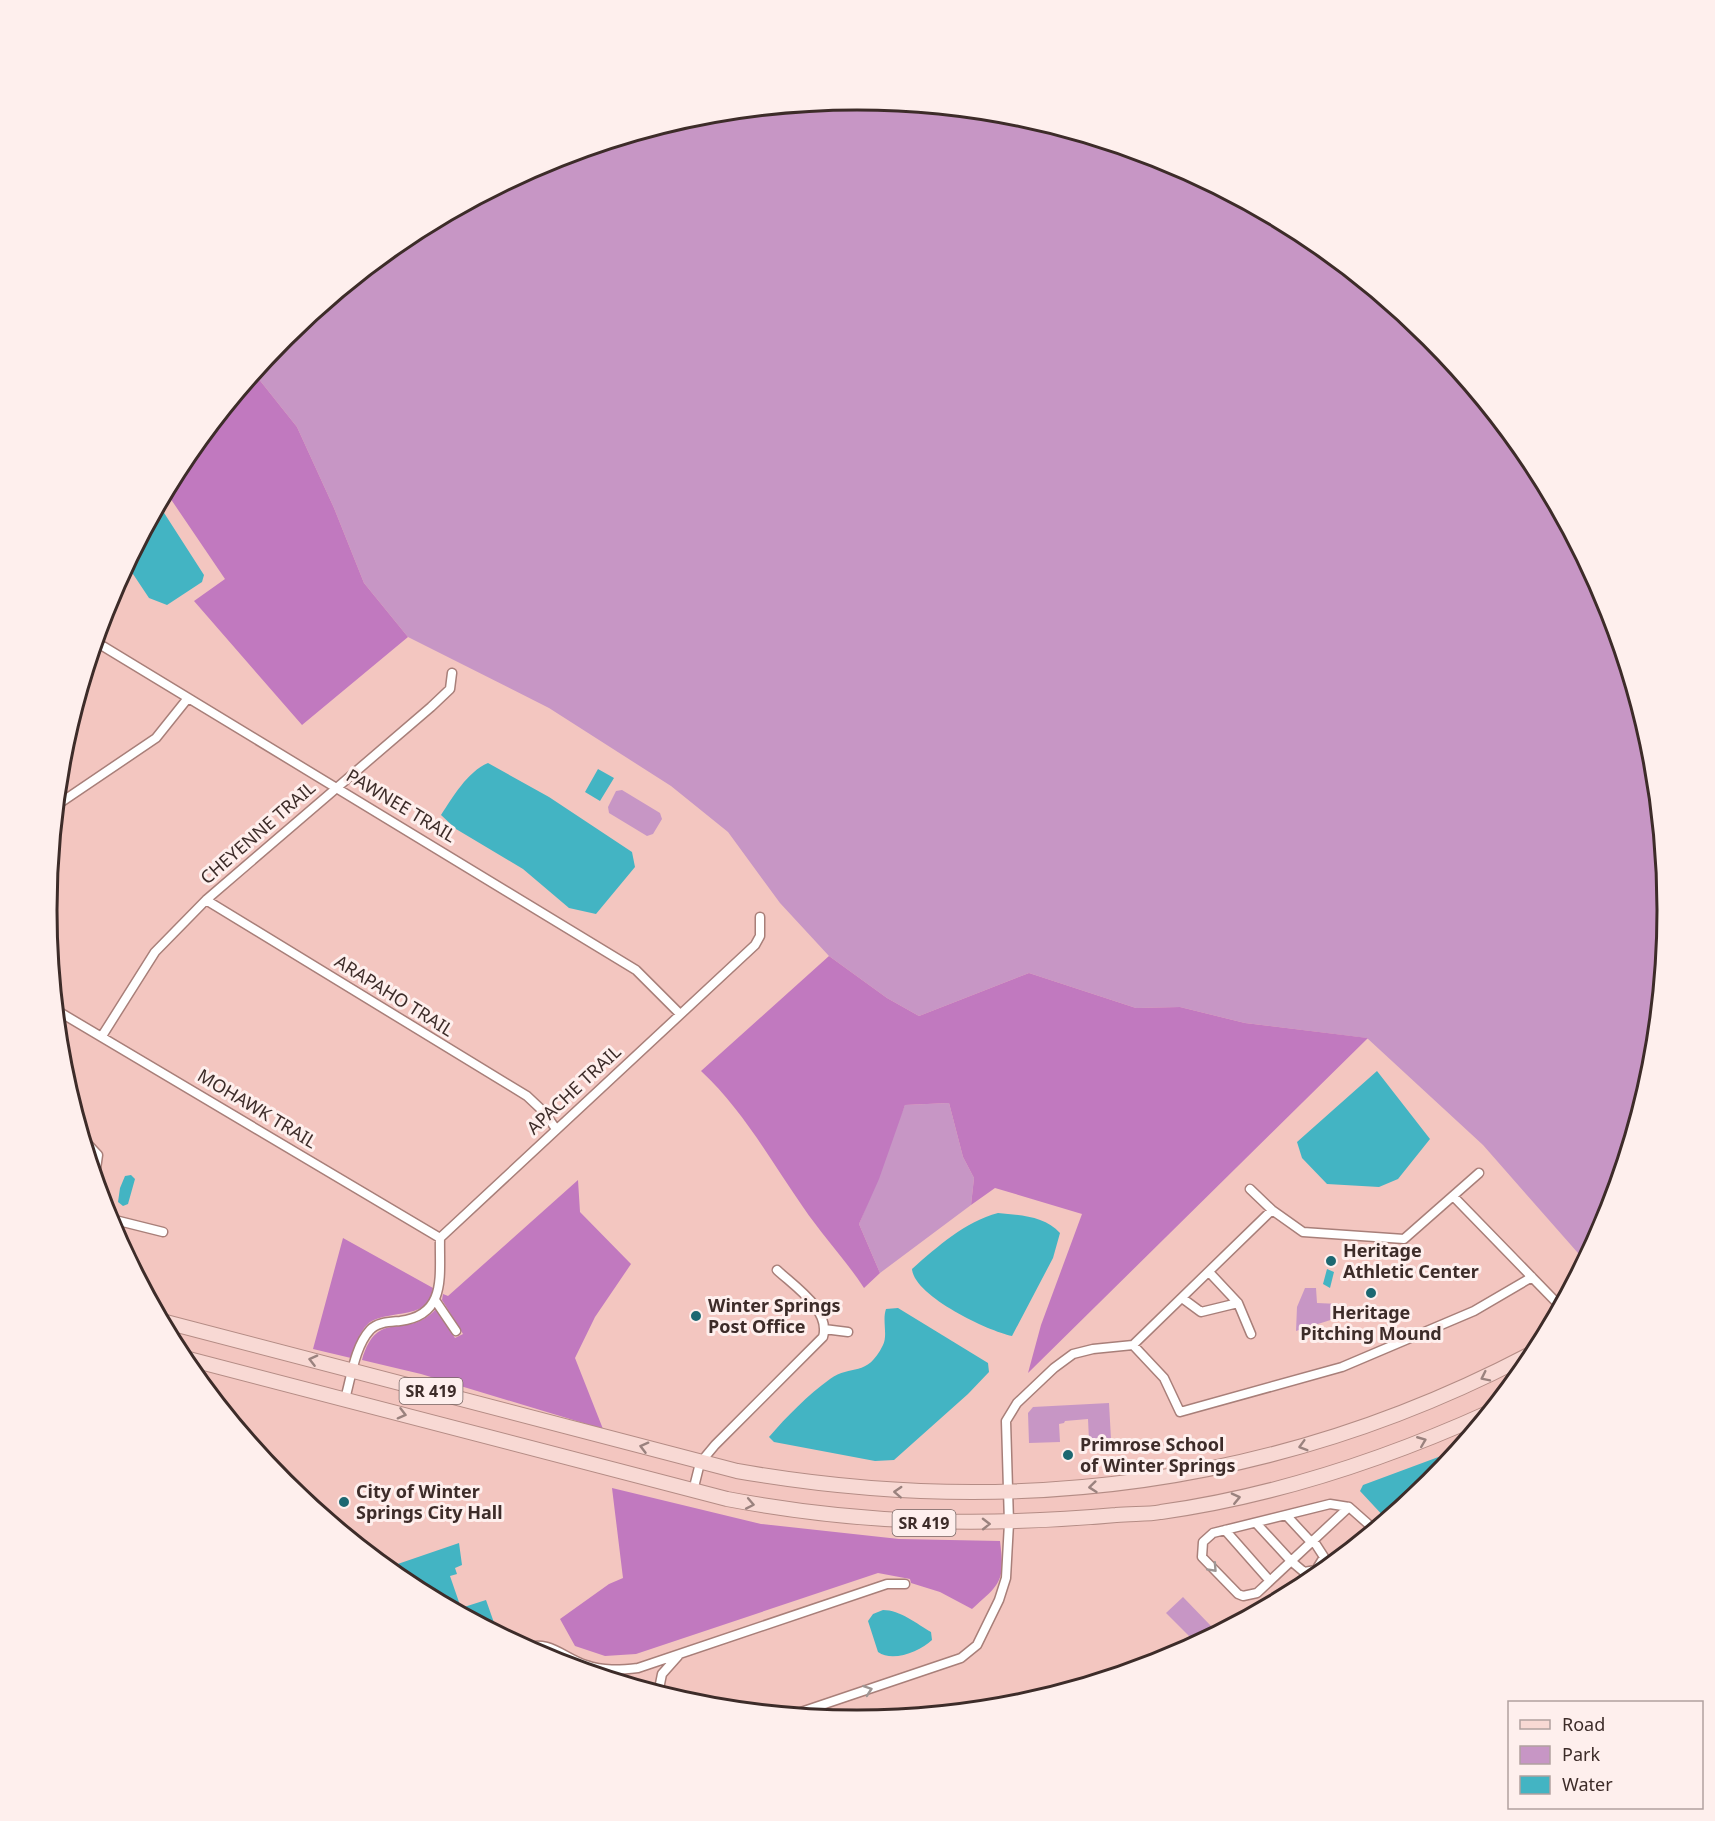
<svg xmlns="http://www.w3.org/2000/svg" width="1715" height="1821" viewBox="0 0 1715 1821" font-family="'Noto Sans',sans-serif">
  <rect width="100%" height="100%" fill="#f3c6c0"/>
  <path fill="#c796c5" d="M858,100L1016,115L1168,161L1308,236L1431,337L1532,460L1607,600L1653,753L1668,910L1653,1069L1607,1221L1585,1261L1483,1145L1367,1038L1245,1023L1180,1007L1136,1008L1029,973L919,1016L887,998L829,956L780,903L728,832L671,786L549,708L408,637L364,583L334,508L297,427L254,373L284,337L407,236L547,161L700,115Z
    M622,790L660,813L662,819L653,834L647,836L609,813L608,807L616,791Z
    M949,1103L963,1157L974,1178L971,1205L880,1273L859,1224C876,1185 888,1144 905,1105Z
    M1305,1288H1316L1317,1303L1339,1304L1343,1316L1296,1331L1297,1307Z
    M1109,1403L1111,1439L1089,1440L1088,1419L1065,1421L1064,1423L1059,1424L1060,1442L1029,1443L1028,1413L1033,1407Z
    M1183,1597L1211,1626L1195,1642L1166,1613Z"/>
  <path fill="#c179bf" d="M254,373L297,427L334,508L364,583L408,637L302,725L194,601L225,579L166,492L183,460Z
    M829,956L887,998L919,1016L1029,973L1136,1008L1180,1007L1245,1023L1368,1038L1028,1373L1041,1325L1082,1214L995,1188L971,1205L974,1178L963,1157L949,1103L905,1105L879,1179L859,1224L880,1273L864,1288C845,1259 822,1235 803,1207C771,1161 743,1110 701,1071Z
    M578,1180L580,1212L631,1264L595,1317L575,1358L603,1429L421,1374L362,1360C378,1306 405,1342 436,1309L455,1338L463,1334L442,1300L443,1294L448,1296Z
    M343,1238L433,1288C431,1322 386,1308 368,1324C359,1332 355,1347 351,1358L313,1349Z
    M612,1488L761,1524L899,1539L1000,1541C1005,1582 1001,1583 972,1609L940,1592L911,1583L910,1579L878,1573L636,1654L605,1656L575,1646L560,1619L609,1584L623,1578Z"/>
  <path fill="#43b4c3" d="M159,505L204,575L202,582L167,605L149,598L127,565Z
    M488,763L549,797L632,852L635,867L596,914L569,908L523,869L456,829L441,815C453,797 467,772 488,763Z
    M598,769L614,778L600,801L585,792Z
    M1377,1071L1430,1139L1398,1179L1379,1187L1327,1184L1302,1158L1297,1142Z
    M131,1175L135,1179L128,1204L123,1206L118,1202L120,1188L125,1176Z
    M998,1213C1020,1215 1045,1216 1060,1233L1053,1258L1012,1336C988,1331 914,1296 912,1269C938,1246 965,1222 998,1213Z
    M1327,1269L1334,1272L1330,1288L1323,1284Z
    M898,1308L988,1363L989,1372L968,1394L894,1460L875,1461L774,1442L769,1437C787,1416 808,1395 830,1379C851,1364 867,1378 883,1345C888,1335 882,1320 886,1309Z
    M1460,1449L1431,1484L1387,1520L1360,1491L1363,1485Z
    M459,1543L462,1565L455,1568L457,1574L450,1576L461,1608L486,1600L498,1634L407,1585L386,1568Z
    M883,1610C900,1610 917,1624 931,1632L932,1640C920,1651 893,1663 878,1652L868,1621L873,1614Z"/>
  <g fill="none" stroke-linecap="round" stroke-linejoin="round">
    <defs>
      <path id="street" d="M97,638L101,645L636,970L680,1014
        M57,805L156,738L188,698
        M206,900L527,1096L544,1112L556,1129
        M56,1010L440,1238
        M102,1036L155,952L206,900L431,707L450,689L452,673
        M84,1140L98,1155L95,1176
        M1250,1189L1272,1210L1303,1232L1404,1239L1479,1173
        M1453,1196L1559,1305
        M107,1218L163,1232
        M1209,1272L1238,1303L1251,1334
        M1182,1298L1201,1312L1238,1303
        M435,1300L456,1331
        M824,1329L848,1332
        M1133,1345L1164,1378L1180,1412L1342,1367L1474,1311L1532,1277
        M345,1399C351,1378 355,1346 370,1330C377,1322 390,1322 400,1321C448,1315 439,1274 440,1238L755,945L760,936V917
        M693,1491L700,1463L715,1445L823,1337C831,1310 794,1286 777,1270
        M1349,1507L1257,1593L1243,1596L1238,1594L1202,1557L1203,1542L1213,1533L1330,1504L1349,1507L1375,1530
        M1286,1515L1311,1542
        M1256,1523L1291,1561L1304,1572L1316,1570L1324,1557L1313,1540
        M1225,1530L1270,1581
        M524,1648C550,1639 563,1658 586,1665C603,1671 620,1670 638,1668L887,1584H905
        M658,1694L662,1674L678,1656
        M792,1715L961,1658L977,1645L999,1600L1006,1578L1009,1523L1006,1421L1017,1403L1054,1368L1073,1354L1093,1349L1133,1345L1272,1210"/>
      <path id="primary" d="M162,1321L737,1471C1017,1520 1285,1485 1538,1350
        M181,1357L727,1499C859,1524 982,1527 1116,1515C1131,1513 1146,1515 1161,1512C1275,1496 1386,1459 1490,1412"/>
    </defs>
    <use href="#street" stroke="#a87f79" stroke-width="11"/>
    <use href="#primary" stroke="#b48c85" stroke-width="16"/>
    <use href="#street" stroke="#fff" stroke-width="8"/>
    <use href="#primary" stroke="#f8d9d4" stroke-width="14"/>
  </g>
  <defs><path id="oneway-chevron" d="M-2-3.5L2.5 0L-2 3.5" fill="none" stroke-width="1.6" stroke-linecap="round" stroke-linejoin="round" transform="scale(1.5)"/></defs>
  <g stroke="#9a827e">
    <use href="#oneway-chevron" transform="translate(313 1360) rotate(-166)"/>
    <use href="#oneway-chevron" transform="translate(1485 1377) rotate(154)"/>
    <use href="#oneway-chevron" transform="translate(402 1414) rotate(15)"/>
    <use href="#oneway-chevron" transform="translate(1422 1441) rotate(-22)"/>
    <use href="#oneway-chevron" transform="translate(1303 1446) rotate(164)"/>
    <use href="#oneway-chevron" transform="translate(644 1447) rotate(-165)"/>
    <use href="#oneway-chevron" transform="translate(1093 1487) rotate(174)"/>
    <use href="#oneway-chevron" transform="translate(898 1492) rotate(-177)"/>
    <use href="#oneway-chevron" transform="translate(1236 1498) rotate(-13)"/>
    <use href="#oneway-chevron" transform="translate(750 1504) rotate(11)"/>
    <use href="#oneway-chevron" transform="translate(986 1524) rotate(-1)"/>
  </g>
  <g stroke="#9e9694">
    <use href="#oneway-chevron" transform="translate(1213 1568) rotate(47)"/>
    <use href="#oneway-chevron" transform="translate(868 1690) rotate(-19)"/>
  </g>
  <g fill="#1c6771" stroke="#feefed" stroke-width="2">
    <circle cx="1331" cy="1261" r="6"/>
    <circle cx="1371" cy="1293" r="6"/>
    <circle cx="696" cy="1316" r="6"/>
    <circle cx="1068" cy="1455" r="6"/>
    <circle cx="344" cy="1502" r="6"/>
  </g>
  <g text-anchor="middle" stroke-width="6" stroke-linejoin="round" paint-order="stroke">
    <g fill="#feefed" stroke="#776664" stroke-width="1.5">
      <rect x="399.5" y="1378" width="63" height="26" rx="4.5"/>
      <rect x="892.5" y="1510" width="63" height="26" rx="4.5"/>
    </g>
    <g font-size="16" font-weight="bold" fill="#3d2c29">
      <text x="431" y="1397">SR 419</text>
      <text x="924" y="1529">SR 419</text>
    </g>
    <g font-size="18" fill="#3d2c29" stroke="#feefed">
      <text transform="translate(401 806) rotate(31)" y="6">PAWNEE TRAIL</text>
      <text transform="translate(258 833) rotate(-41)" y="6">CHEYENNE TRAIL</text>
      <text transform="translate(394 996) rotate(32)" y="6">ARAPAHO TRAIL</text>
      <text transform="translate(574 1090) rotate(-43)" y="6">APACHE TRAIL</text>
      <text transform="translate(257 1109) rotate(31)" y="6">MOHAWK TRAIL</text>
    </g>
    <g font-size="18" font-weight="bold" fill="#3d2c29" stroke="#feefed" text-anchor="start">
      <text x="1343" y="1257">Heritage<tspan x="1343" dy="21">Athletic Center</tspan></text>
      <text x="708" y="1312">Winter Springs<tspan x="708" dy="21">Post Office</tspan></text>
      <text x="1371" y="1319" text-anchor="middle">Heritage<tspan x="1371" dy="21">Pitching Mound</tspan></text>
      <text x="1080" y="1451">Primrose School<tspan x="1080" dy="21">of Winter Springs</tspan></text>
      <text x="356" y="1498">City of Winter<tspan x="356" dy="21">Springs City Hall</tspan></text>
    </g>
  </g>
  <path d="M0 0H1715V1821H0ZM57 910a800 800 0 1 1 1600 0a800 800 0 1 1-1600 0Z" fill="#feefed" fill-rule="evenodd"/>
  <path fill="none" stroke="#3d2c29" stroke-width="3" d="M57 910a800 800 0 1 1 1600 0a800 800 0 1 1-1600 0Z"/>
  <rect x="1508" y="1701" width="195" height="108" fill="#feefed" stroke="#b1a19f" stroke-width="1.5"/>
  <rect x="1520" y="1720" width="30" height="9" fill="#f8d9d4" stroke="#b1a19f" stroke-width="1.5"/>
  <text x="1562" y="1731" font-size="18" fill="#3d2c29">Road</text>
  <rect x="1520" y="1746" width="30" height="18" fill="#c796c5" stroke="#b1a19f" stroke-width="1.5"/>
  <text x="1562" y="1761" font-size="18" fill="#3d2c29">Park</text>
  <rect x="1520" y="1776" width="30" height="18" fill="#43b4c3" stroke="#b1a19f" stroke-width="1.5"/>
  <text x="1562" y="1791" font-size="18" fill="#3d2c29">Water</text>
</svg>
